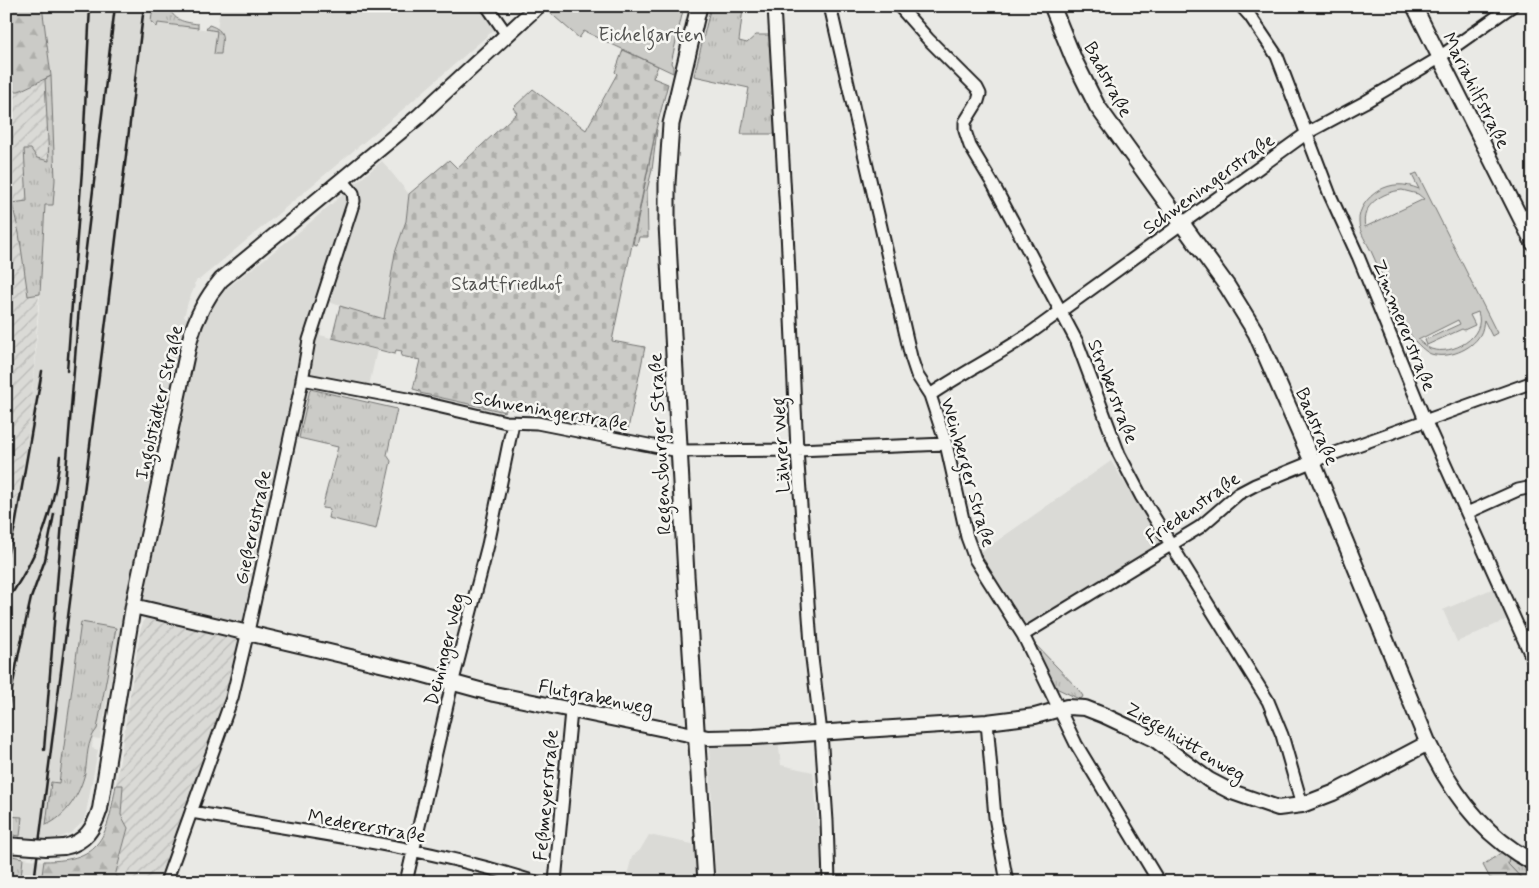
<svg xmlns="http://www.w3.org/2000/svg" width="1539" height="888" viewBox="0 0 1539 888" font-family="Mynerve,sans-serif">
  <defs>
    <pattern id="industrial-furrows" width="10" height="10" patternUnits="userSpaceOnUse" patternTransform="scale(1.25)"><rect width="10" height="10" fill="#dadad6"/><path d="M-1 1l2-2M0 10L10 0M9 11l2-2" fill="none" stroke="#babab7"/></pattern>
    <pattern id="grass-tufts" width="24" height="20" patternUnits="userSpaceOnUse" patternTransform="scale(1.25)"><rect width="24" height="20" fill="#cbcbc7"/><path d="M3 7l-1-3M5 7V3M7 7l1-3M15 17l-1-3M17 17v-4M19 17l1-3" fill="none" stroke="#aeaeaa"/></pattern>
    <pattern id="forest-firs" width="22" height="20" patternUnits="userSpaceOnUse" patternTransform="scale(1.25)"><rect width="22" height="20" fill="#cbcbc7"/><path d="M5 1l3.5 6h-7zM16 11l3.5 6h-7z" fill="#aeaeaa"/></pattern>
    <pattern id="cemetery-stones" width="16" height="16" patternUnits="userSpaceOnUse" patternTransform="scale(1.25)"><rect width="16" height="16" fill="#cbcbc7"/><path d="M2 7V4a2 2 0 0 1 4 0v3zM10 15v-3a2 2 0 0 1 4 0v3z" fill="#aeaeaa"/></pattern>
  </defs>
  <rect width="100%" height="100%" fill="#e9e9e5"/>
  <filter id="ink" filterUnits="userSpaceOnUse"><feTurbulence type="fractalNoise" baseFrequency=".02" numOctaves="2"/><feDisplacementMap in="SourceGraphic" scale="10" xChannelSelector="R" yChannelSelector="G"/><feConvolveMatrix kernelMatrix="1 2 1 2 8 2 1 2 1" color-interpolation-filters="sRGB"/></filter>
  <g filter="url(#ink)">
    <path fill="#dadad6" d="M42,6H153L151,22L153,26L157,27L158,23L217,31L220,6H480L495,29L401,111L199,280H197L194,284L195,286L188,302L184,317L204,322L211,309L226,289L300,231L382,161L409,194L406,221L395,253L384,319L328,302L320,335L377,350L369,386L297,373L242,627L126,599L100,739L93,738L92,748L98,750L86,813L83,822L71,833L62,837L42,839L20,836L22,818L6,816V539L21,479L31,410L40,294L51,76Z
      M1111,461L1161,542L1026,626L980,553Z
      M1494,588L1508,619L1457,642L1443,610Z
      M772,740H778L781,765L813,772L823,879L803,882H716L709,747Z
      M649,835L697,845V882H625L632,857L640,850Z
      M23,858L44,861L41,882H20Z"/>
    <path fill="url(#industrial-furrows)" d="M51,76L55,180L53,205H45L31,410L21,479L6,539V91H19Z
      M148,615L240,636L233,669L221,708L169,855L156,882H134L115,876L128,828L121,815L123,785H116L140,631L144,620Z"/>
    <path fill="url(#grass-tufts)" stroke="#747472" d="M153,6H169C173,21 184,22 198,24V28L158,23L157,27L151,22Z
      M743,9L739,41L747,43L756,35H772L775,134H741L749,88L694,76L710,10Z
      M209,25C227,31 222,38 221,54H214L217,31L206,29Z
      M51,76L55,180L53,205H45L40,294L28,296L19,233L12,203L27,201L24,149H31L37,158L49,161L45,79Z
      M656,129L657,130L652,170L647,190L648,237H639L637,245L633,244Z
      M310,389L397,409L387,455L391,461L376,529L328,518L330,509L322,508L338,447L299,438Z
      M81,622L116,628L97,729C86,742 88,757 85,773C80,794 66,817 46,825L51,782L59,783Z
      M1033,642L1078,689L1083,696L1082,698L1079,699L1054,687Z
      M6,816L22,817L20,836L6,834Z
      M6,855L23,858L21,878L6,875Z
      M1509,857L1533,874V882H1525L1508,864Z"/>
    <path fill="url(#forest-firs)" stroke="#747472" d="M6,6H42L51,76L19,91H6Z
      M116,785H123L121,815L128,828L115,876L134,882H41L44,861C103,861 107,835 116,785Z
      M1502,852L1509,857L1508,864L1525,882H1492L1483,865Z"/>
    <path fill="url(#cemetery-stones)" stroke="#747472" d="M623,50L658,66L653,78L668,84L656,129L612,341L645,347L628,429L507,408L505,412L420,393V391L413,389L420,360L401,356L402,351L396,350L395,354L332,338L340,306L384,319L395,253L406,221L409,194L449,160L457,168L517,113L513,108L533,89L586,130L617,74L615,72Z"/>
    <path fill="#cbcbc7" stroke="#747472" fill-rule="evenodd" d="M551,6H684L671,63L673,67V73L584,31L579,38L547,10Z
      M1417,173L1497,333L1492,336L1484,320C1483,325 1483,330 1480,335C1471,350 1448,359 1431,354C1424,351 1418,344 1413,339C1397,311 1384,280 1371,251C1367,243 1359,232 1359,222C1358,209 1368,197 1378,191C1391,183 1405,183 1419,189L1412,175ZM1402,190L1418,194L1424,199L1365,227C1360,205 1383,192 1402,190ZM1478,312C1487,337 1452,356 1431,349C1426,347 1422,343 1418,340L1458,320L1460,324L1425,340L1427,345L1462,329L1464,330L1475,325L1470,315Z"/>
    <g fill="none" stroke-linecap="round" stroke-linejoin="round">
      <defs>
        <path id="minor" d="M487,6L507,35
          M774,6L787,231L797,450L812,658L821,733L827,821L829,882
          M830,6L911,357L917,375L930,395L946,444L967,537L975,559L1023,635L1076,744L1159,882
          M899,6L928,39L977,88L980,94L978,101L965,122V131L970,146L994,186L1077,342L1119,454L1141,496L1268,701L1282,735L1302,805
          M1241,6L1250,16L1277,56L1330,195L1358,256L1425,420L1533,660
          M1521,219L1533,212
          M302,379L407,399L506,422L537,423L679,451L797,450L946,444
          M930,395C962,373 997,356 1029,334L1307,133L1365,102L1434,61L1512,6
          M1467,513L1518,490L1533,487
          M1023,635L1200,527L1238,494L1255,485L1316,460L1533,382
          M987,722L995,817L1007,882
          M191,812C306,832 424,846 535,882
          M166,882L232,698L249,627L301,386L309,340L354,201L353,193L342,180
          M406,882L451,688L488,545L513,423
          M555,882L571,711"/>
        <path id="tertiary" d="M1414,6L1533,243
          M133,606L410,671L494,694L708,738L754,737L987,722L1035,716L1067,707L1085,708L1103,715L1154,739L1209,780L1232,792L1278,808L1302,805L1333,793L1428,743
          M64,847C85,843 94,828 100,809L133,606L190,339C196,317 206,298 221,280L418,117L538,6"/>
        <path id="secondary" d="M699,6L671,124L667,183V224L686,575L706,882
          M1052,6L1074,60L1097,106L1227,286L1256,333L1312,461L1428,743C1451,792 1483,837 1533,862"/>
      </defs>
      <use href="#minor" stroke="#1c1c1c" stroke-width="15"/>
      <use href="#tertiary" stroke="#1c1c1c" stroke-width="18"/>
      <use href="#secondary" stroke="#1c1c1c" stroke-width="19"/>
      <use href="#minor" stroke="#f6f6f2" stroke-width="11"/>
      <use href="#tertiary" stroke="#f6f6f2" stroke-width="14"/>
      <use href="#secondary" stroke="#f6f6f2" stroke-width="15"/>
      <path stroke="#1c1c1c" stroke-width="2.5" d="M67,371L82,170L90,6
        M6,560L15,527L42,371
        M6,602C37,559 55,508 60,456
        M6,720L19,652L31,598L45,560L54,514
        M44,750L79,307L115,6
        M34,882L108,305L144,6"/>
      <defs>
        <path id="tertiary-bridge" d="M6,845L46,848L64,847"/>
      </defs>
      <use href="#tertiary-bridge" stroke="#1c1c1c" stroke-width="18" stroke-linecap="butt"/>
      <use href="#tertiary-bridge" stroke="#f6f6f2" stroke-width="14"/>
    </g>
  </g>
  <g text-anchor="middle" stroke-width="5" stroke-linejoin="round" paint-order="stroke">
    <g font-size="19" fill="#51514f" stroke="#f6f6f2">
      <text x="651" y="41">Eichelgarten</text>
      <text x="507" y="290">Stadtfriedhof</text>
    </g>
    <g font-size="19" fill="#1c1c1c" stroke="#f6f6f2">
      <text transform="translate(1109 79) rotate(62)" y="7">Badstraße</text>
      <text transform="translate(1477 90) rotate(63)" y="7">Mariahilfstraße</text>
      <text transform="translate(1208 183) rotate(-36)" y="7">Schweningerstraße</text>
      <text transform="translate(1405 325) rotate(68)" y="7">Zimmererstraße</text>
      <text transform="translate(1114 391) rotate(69)" y="7">Stroberstraße</text>
      <text transform="translate(158 402) rotate(-77)" y="7">Ingolstädter Straße</text>
      <text transform="translate(551 410) rotate(10)" y="7">Schweningerstraße</text>
      <text transform="translate(1318 426) rotate(67)" y="7">Badstraße</text>
      <text transform="translate(659 444) rotate(-93)" y="7">Regensburger Straße</text>
      <text transform="translate(780 445) rotate(-93)" y="7">Lährer Weg</text>
      <text transform="translate(969 472) rotate(74)" y="7">Weinberger Straße</text>
      <text transform="translate(1192 507) rotate(-35)" y="7">Friedenstraße</text>
      <text transform="translate(252 527) rotate(-78)" y="7">Gießereistraße</text>
      <text transform="translate(444 649) rotate(-76)" y="7">Deininger Weg</text>
      <text transform="translate(596 696) rotate(11)" y="7">Flutgrabenweg</text>
      <text transform="translate(1186 741) rotate(31)" y="7">Ziegelhüttenweg</text>
      <text transform="translate(545 795) rotate(-85)" y="7">Feßmeyerstraße</text>
      <text transform="translate(367 825) rotate(10)" y="7">Medererstraße</text>
    </g>
  </g>
  <rect width="1539" height="888" fill="none" stroke="#f6f6f2" stroke-width="25"/>
  <rect x="12" y="12" width="1514" height="863" fill="none" stroke="#1c1c1c" stroke-width="2" filter="url(#ink)"/>
</svg>
